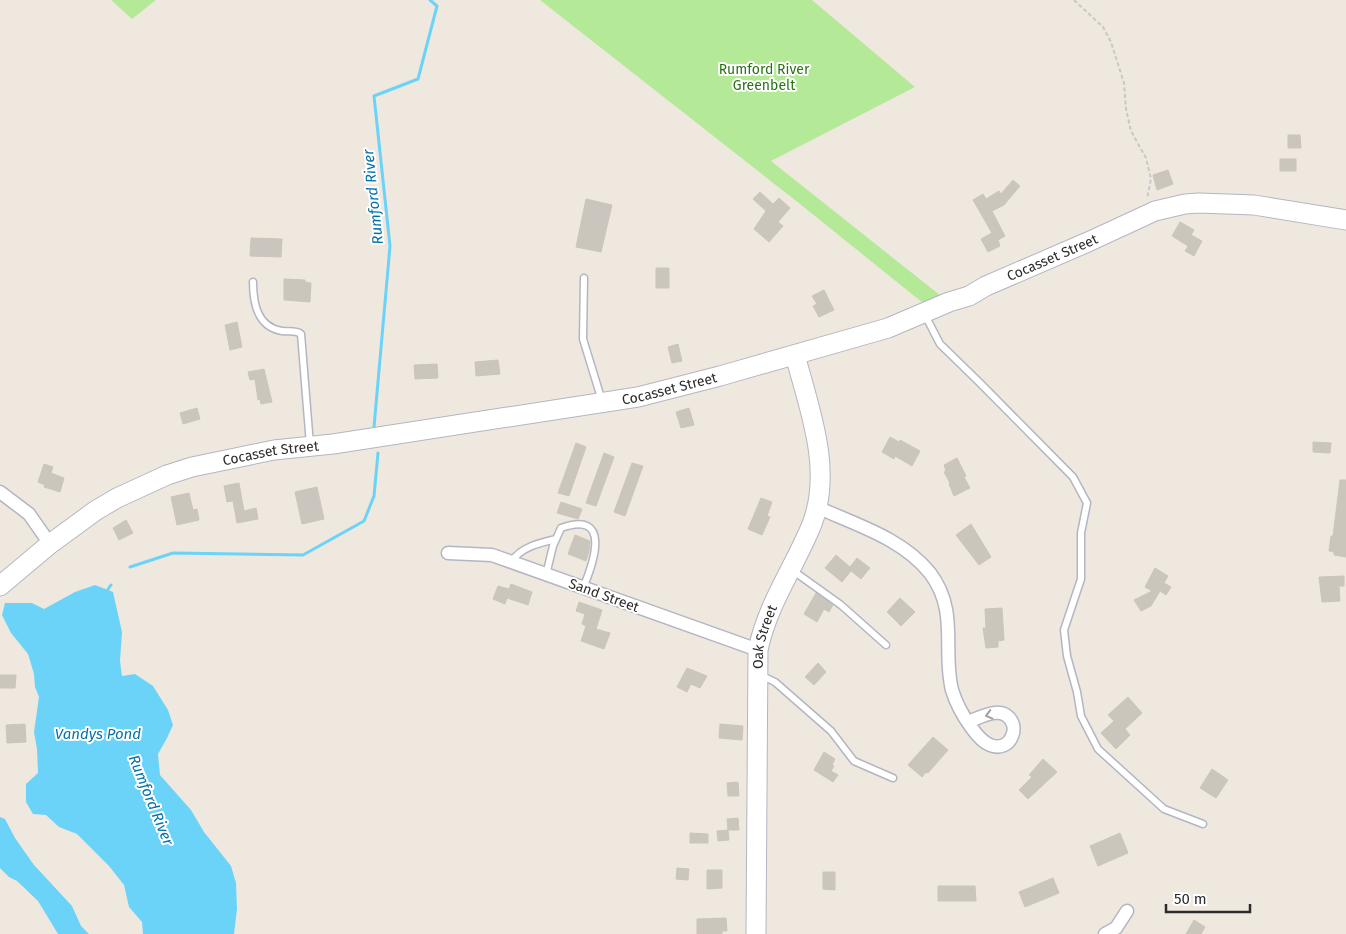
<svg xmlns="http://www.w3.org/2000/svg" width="1346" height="934" viewBox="0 0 1346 934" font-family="'Fira Sans',sans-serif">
  <rect width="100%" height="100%" fill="#efe8df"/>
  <path fill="#b4e998" d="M111,0H156L132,19Z
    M540,0H812L915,87L771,161L941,296L923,303L800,204Z"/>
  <path fill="#6cd3f8" d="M95,585L113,592L122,632L120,661L122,676L135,674L153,686L168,710L173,725L167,738L158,754L160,775L191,810L204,832L231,866L236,883L237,909L234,934H143L142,922L129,907L124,885L109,866L77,834L59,827L46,815L33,814L26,802V784L38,773L37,749L34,732L39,697L35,687L34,674L28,654L11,633L2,615L5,603H32L44,609L75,592Z
    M0,817L5,819L15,838L34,865L72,906L81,926L89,934H58L38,901L17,881L9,877L0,868Z"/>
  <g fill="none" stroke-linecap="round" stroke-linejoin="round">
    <path stroke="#6cd3f8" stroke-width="3" d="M374,427L390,246L374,96L418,79L437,6L430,0
      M130,567L173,553L303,555L364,521L374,496L378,453
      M106,592L111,585"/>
  </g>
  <path fill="#cbc6bd" stroke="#ccc5b8" d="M1288,135H1300L1301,148H1288Z
    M1280,159H1296V171H1280Z
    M1168,170L1173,184L1157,190L1153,175Z
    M1013,180L1020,186L1004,205L992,211L1005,236L998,240L1000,246L988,252L981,239L992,233L973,200L983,194L986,199L999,191L1001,194Z
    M760,192L773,204L779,198L790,208L778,222L783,226L769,242L754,229L766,211L753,199Z
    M586,199L612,205L601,252L576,247Z
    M1180,222L1194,230L1191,235L1202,241L1194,256L1185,251L1188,246L1172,236Z
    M251,238L282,239L281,257L250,256Z
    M656,268H669V288H656Z
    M284,279L305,280V282L311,283L310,302L284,300Z
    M824,290L834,310L819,317L813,306L817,304L812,296Z
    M237,322L242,347L230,350L225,325Z
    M678,344L682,361L672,363L668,347Z
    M498,360L500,374L476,376L475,362Z
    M437,364L438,378L415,379L414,365Z
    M264,369L272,402L261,404L260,399L258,400L255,379L250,380L248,372Z
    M197,408L200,419L183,424L180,413Z
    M689,408L694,425L681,428L676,412Z
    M890,437L899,442L900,440L920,451L912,466L895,456L894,459L882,452Z
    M1313,442L1331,443L1330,453L1313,452Z
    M576,443L586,447L569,496L558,493Z
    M604,453L614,457L596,506L586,503Z
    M957,458L966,476L964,477L970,488L954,496L949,484L950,483L944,472L946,471L944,465Z
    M632,463L643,466L625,516L614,512Z
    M44,464L53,467L51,473L64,478L60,492L44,487L45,485L38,482Z
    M1340,480H1346V557L1334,555V552L1329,551L1331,536H1333Z
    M239,483L244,511L256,508L258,519L237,523L233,501L227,502L224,486Z
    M317,487L324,519L302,524L295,492Z
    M189,493L193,510L197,509L199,520L177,525L171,497Z
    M761,498L772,502L767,516L770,517L762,535L748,529Z
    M561,502L582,509L578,519L557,513Z
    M126,520L133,533L119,540L113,528Z
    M971,524L991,557L979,565L956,535Z
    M575,535L590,541L589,551L586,561L568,554Z
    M836,555L850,567L857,558L870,568L861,579L851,571L842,582L825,568Z
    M1155,568L1168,576L1164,583L1171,587L1166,595L1160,591L1151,606L1141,611L1134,600L1152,591L1145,587Z
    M1344,576V586H1339L1340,601L1322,602L1319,577Z
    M511,584L532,592L528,605L507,598L505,604L493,599L498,586L509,589Z
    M816,593L833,605L829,612L824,609L817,622L804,614Z
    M900,598L915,612L901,626L887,612Z
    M579,602L602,610L596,629L610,633L604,649L581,641L586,626L582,624L585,614L576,611Z
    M1002,608L1004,640L998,641V647L986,648L983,628H986L985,609Z
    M818,663L826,672L814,685L805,677Z
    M687,668L707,676L700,688L691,684L687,692L677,687Z
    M0,675H16L15,688H0Z
    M1128,697L1142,713L1125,729L1130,735L1116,749L1101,733L1114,721L1108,715Z
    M25,724L26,742L7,743L6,725Z
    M720,724L743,726L742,740L719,738Z
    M933,737L948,750L928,773L926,772L922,777L908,765Z
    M824,752L835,759L832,765L834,766L831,771L838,775L833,782L814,770Z
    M1043,759L1057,772L1028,799L1019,790L1032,777L1029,775Z
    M1212,769L1228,780L1216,798L1200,788Z
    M738,782L739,796H728L727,783Z
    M738,818L739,830H728L729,840L718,841L717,831L728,830L727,819Z
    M690,833L708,834V843H690Z
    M1120,833L1128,853L1098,866L1090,846Z
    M677,868L689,869L688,880L676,879Z
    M707,870H722V888L707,889Z
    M823,872H835V890L823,889Z
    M1053,878L1059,893L1025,907L1019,892Z
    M938,886H975L976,901H938Z
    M726,918L727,931H722V934H697V919Z
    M1194,920L1205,927L1201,934H1186Z"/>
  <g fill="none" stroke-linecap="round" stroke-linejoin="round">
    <defs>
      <path id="lane" d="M584,278L583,339L602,401
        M253,282C253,303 257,327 282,331C289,332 296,330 301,334L310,445
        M925,315L940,344L980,383L1073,477L1087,503L1081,533V579L1064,630L1067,656L1077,692L1081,716L1098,749L1164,809L1203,824
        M511,562C521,547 539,543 556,539
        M792,570L841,605L886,645
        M546,575L553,546L561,528C612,510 594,562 583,588
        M760,675L775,682L831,731L854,761L893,778"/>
      <path id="street" d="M0,492L29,514L50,544
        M817,507C856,525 902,538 930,573C959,611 942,650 952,690C956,703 963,716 971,727C976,734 982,742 990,745C999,749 1009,745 1012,736C1014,732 1014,726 1012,722C1003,704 981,717 968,722
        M448,553L492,555L758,650
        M1105,934L1116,928L1127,911"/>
      <g id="secondary">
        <path id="s1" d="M0,586L50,544L95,511L117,498L167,475L192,467L274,450L333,444L638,397L720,376L888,328L949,302L969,296L986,286L1088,242L1155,211L1185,204L1199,203L1254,205L1346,220"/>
        <path id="s2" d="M756,934L758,650C767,605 795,566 812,524C833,469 809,408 795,355"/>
      </g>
    </defs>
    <use href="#lane" stroke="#b3b6c2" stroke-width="9"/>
    <use href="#street" stroke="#b3b6c2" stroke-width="15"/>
    <use href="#secondary" stroke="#b3b6c2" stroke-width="21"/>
    <path stroke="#c8c8c8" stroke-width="2" stroke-dasharray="4 2.5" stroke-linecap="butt" d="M1074,0L1103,27L1111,42L1124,83L1126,109L1131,131L1146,158L1151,179L1147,199"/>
    <use href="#lane" stroke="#fff" stroke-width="6"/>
    <use href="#street" stroke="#fff" stroke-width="12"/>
    <use href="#secondary" stroke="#fff" stroke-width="19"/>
  </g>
  <defs><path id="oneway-chevron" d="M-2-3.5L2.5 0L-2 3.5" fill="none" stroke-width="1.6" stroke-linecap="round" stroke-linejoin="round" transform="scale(1.25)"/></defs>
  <use stroke="#a0a0a0" href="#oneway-chevron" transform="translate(989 715) rotate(165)"/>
  <g text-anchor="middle" stroke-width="4" stroke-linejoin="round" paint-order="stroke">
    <g font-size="14" fill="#297215" stroke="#fff">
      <text x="764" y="74">Rumford River<tspan x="764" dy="16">Greenbelt</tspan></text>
    </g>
    <g font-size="14" fill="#2d2d2d" stroke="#fff">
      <text dy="5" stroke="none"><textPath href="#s1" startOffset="1118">Cocasset Street</textPath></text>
      <text dy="5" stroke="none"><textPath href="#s1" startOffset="712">Cocasset Street</textPath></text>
      <text dy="5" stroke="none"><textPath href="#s1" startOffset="308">Cocasset Street</textPath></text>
      <text transform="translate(604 595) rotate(20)" y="5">Sand Street</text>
      <text dy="5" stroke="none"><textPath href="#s2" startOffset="298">Oak Street</textPath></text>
    </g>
    <g font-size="15" font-style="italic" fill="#0372ac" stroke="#fff">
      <text transform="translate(373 197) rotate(-96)" y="5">Rumford River</text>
      <text x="98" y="739">Vandys Pond</text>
      <text transform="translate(151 800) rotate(68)" y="5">Rumford River</text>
    </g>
  </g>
  <path d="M1166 904v8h84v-8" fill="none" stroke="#2d2d2d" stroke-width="2.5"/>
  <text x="1174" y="904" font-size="15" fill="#2d2d2d" stroke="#ffffff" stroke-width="4" paint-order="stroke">50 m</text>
</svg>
